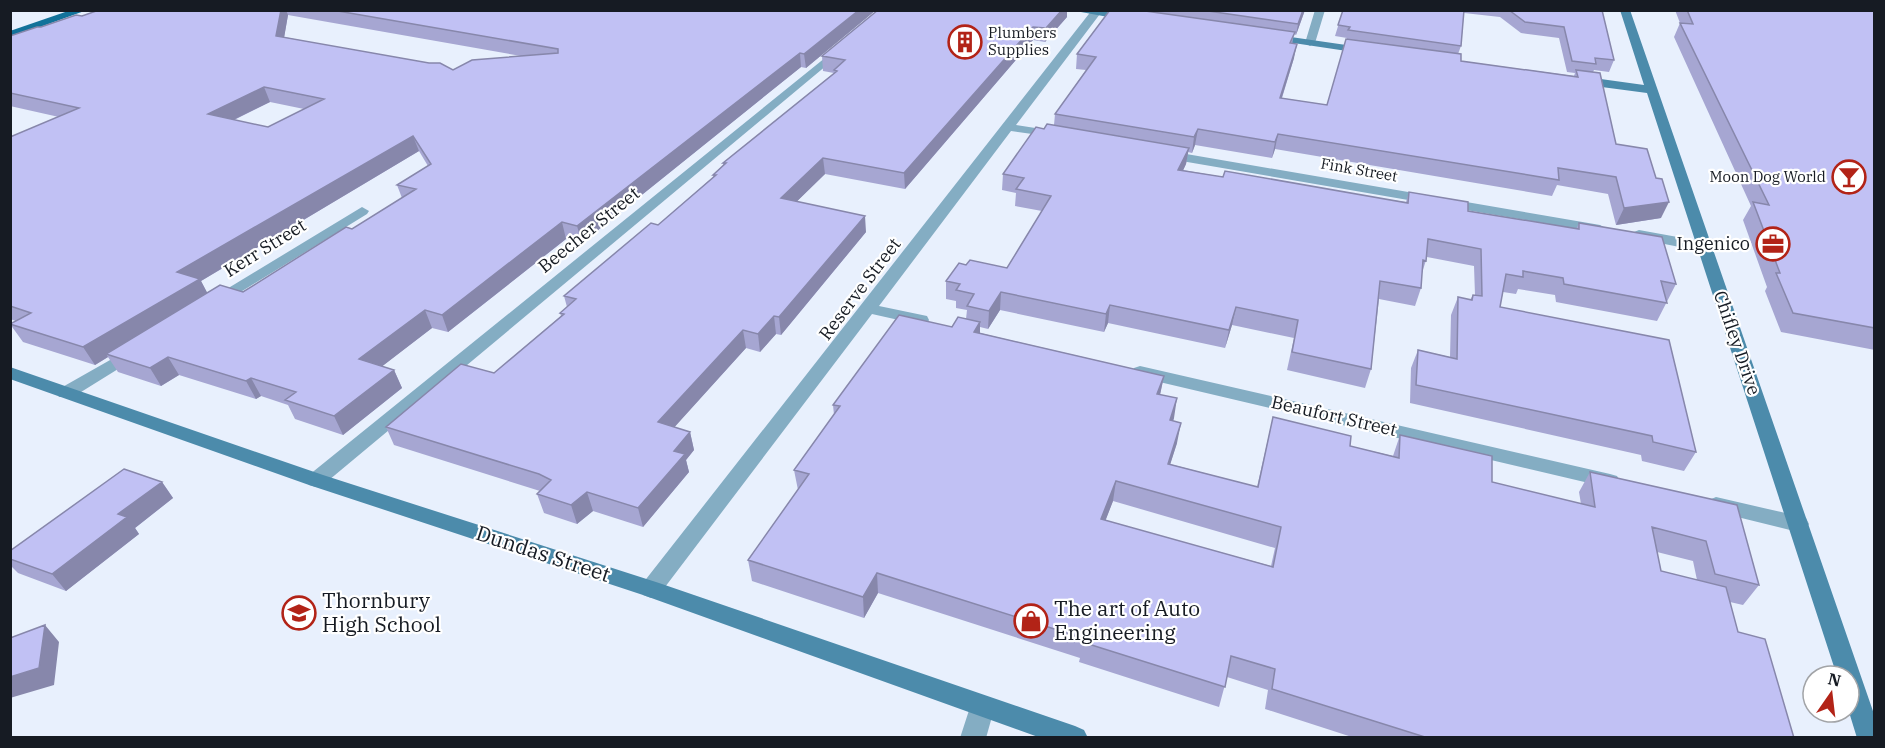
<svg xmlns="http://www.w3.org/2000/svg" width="1885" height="748" viewBox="0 0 1885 748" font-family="'IBM Plex Serif',serif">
  <rect width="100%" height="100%" fill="#e8f0fd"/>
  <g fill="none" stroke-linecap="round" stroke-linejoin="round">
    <path fill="#84adc3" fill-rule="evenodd" d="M1092,10H1103L1016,125L1061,132L1062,135L1061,138L1011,131L879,306L927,316L929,320L927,324L921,325L872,314L659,595L651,598L643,595L640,589L643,583Z
      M1315,10H1325L1315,43L1310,46L1305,43Z
      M841,45L847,48L845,50L323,485L316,487L309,485L306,480L309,475Z
      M1163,150L1600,225L1607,229L1600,233L1158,157L1156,154L1158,151Z
      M362,207L369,211L367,214L221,304L215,306L207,301Z
      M1639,230L1705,242L1713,247L1705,252L1634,238L1631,235L1634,232Z
      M133,347L139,348L142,352L139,356L73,397H59L57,393L59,389Z
      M1140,366L1610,474L1617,476L1620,481L1617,486L1610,488L1134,376L1131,372L1134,368Z
      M1716,497L1798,516L1806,518L1809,524L1806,530L1798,532L1709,510L1706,505L1709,500Z
      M982,695L991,698L995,706L986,738H960L973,698Z"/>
    <path fill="#4c8bab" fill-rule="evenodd" d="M1070,10C1087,10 1122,8 1135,18L1130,21Z
      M1620,10H1630L1874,714V738H1857L1849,712V676H1837L1647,93L1579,84L1573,80L1579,76L1644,85Z
      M1270,34L1367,48L1373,51L1367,54L1266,39V35Z
      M10,367L323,475L659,583L1075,726L1084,730L1088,738H1041L643,595L309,485L10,379Z"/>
    <path fill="#12729a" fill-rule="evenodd" d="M71,10H87L10,38V31Z"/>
  </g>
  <path fill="#a6a6d2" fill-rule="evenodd" d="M99,10H876L806,68L801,67L582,243L566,239L448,332L432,328L382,366L394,370L402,388L343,435L295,419L288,405L261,396L256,399L179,375L161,386L118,372L108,357L95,365L23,342L10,324L16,321L10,319V137L59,117L10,106V36L82,16ZM288,15L521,56L453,70L284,37ZM270,102L304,109L268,127L234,120ZM419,151L428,166L397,185L402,198L352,229L243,292L207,293L201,281Z
    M1110,10H1305L1296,35L1294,34L1292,44L1294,58L1282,98L1327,105L1347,38L1335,36L1343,10H1602L1614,60L1609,72L1594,70L1593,72L1616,144L1661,218L1616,225L1608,194L1557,185L1552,196L1275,149L1272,158L1195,145L1192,153L1188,152L1186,164L1183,170L1223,177L1406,202L1409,192L1468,211L1576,229L1579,223L1676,284L1657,321L1556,302L1555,295L1518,289L1516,294L1503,292L1500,307L1696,452L1684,471L1642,461L1641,455L1410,403L1411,368L1418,350L1450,357L1451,315L1458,297L1470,300L1473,295H1475L1474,266L1427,257L1422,273L1421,288L1415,306L1379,299L1371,369L1365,388L1287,370L1294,338L1232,325L1225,348L1108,323L1104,332L1000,310L988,329L980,327V333L1164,376L1160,394L1174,418L1173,421L1177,443L1170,464L1257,487L1273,417L1350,446L1393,456L1400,435L1492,482L1581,504L1579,492L1590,472L1737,505L1759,585L1743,605L1730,602L1738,632L1794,738H1355L1265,709L1268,690L1227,677L1219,707L1079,662L1080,658L878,593L864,618L752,581L748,560L798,490L794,470L834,415L833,405L952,327L966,319L967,310L956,308V301L946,299V281L966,265L1007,268L1042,211L1015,206L1016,193L1002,190L1003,174L1044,129L1054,125L1055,114L1086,70L1076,69L1077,54ZM1464,13L1500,17L1521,33L1559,38L1567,72L1575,73L1574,76L1461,61L1458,54L1461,46ZM1113,501L1275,548L1271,566L1105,521ZM1657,552L1693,561L1697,580L1661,571Z
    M1675,10H1875V350L1781,332L1765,291L1767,287L1743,220L1751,206L1674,37L1680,23Z
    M1067,17L1045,42L1033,40L905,189L825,174L797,201L866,232L781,335L776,334L760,352L746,348L674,427L690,432L694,450L686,460L689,472L643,527L593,511L577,524L544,513L537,494L540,491L394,445L386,427L494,373L561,316L560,313L567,307L564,296L658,225L713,177V175L723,165V163L834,73L823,71L822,56Z
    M162,482L173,498L135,528L139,534L66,591L18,573L10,565V551Z"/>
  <path fill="#8787ab" d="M281,10H286L288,15L282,50L276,36Z
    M859,10H876L806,68L804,54Z
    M1062,10H1067V17L1045,42L1046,28Z
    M1303,10H1305L1296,35L1298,24Z
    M1033,27V40L905,189L904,173Z
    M1297,44L1294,58L1277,113L1280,98Z
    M800,53L801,67L582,243L577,226Z
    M264,87L270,102L215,129L208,114Z
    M1198,129L1195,145L1192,153L1194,137Z
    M1278,134L1275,149L1272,158L1275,142Z
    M413,136L419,151L201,281L209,296L106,354L108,357L95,365L83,347L177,272Z
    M1189,148L1186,164L1176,186L1178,170Z
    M823,158L825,174L783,215L781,198Z
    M1669,202L1661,218L1616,225L1624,208Z
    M865,216L866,232L781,335L779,317Z
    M562,222L566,239L448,332L442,315Z
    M1001,292L1000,310L988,329L989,311Z
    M1110,305L1108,323L1104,332L1106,314Z
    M1236,307L1232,325L1225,348L1229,330Z
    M425,310L432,328L367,378L359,359Z
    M774,316L776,334L760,352L758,334Z
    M980,322V342L974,332Z
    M743,330L746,348L662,441L658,422Z
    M168,357L179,375L161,386L150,368Z
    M394,370L402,388L343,435L334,416Z
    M1164,376L1160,395L1157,394Z
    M251,378L261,396L256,399L246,381Z
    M1177,398L1174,418L1166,440L1170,420Z
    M1181,423L1177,443L1164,484L1168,464Z
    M690,432L694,450L686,460L689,472L643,527L638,508L674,451Z
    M1116,481L1113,501L1098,540L1101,519Z
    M162,482L173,498L135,528L139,534L66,591L52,574L118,514Z
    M587,492L593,511L577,524L571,505Z
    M877,573L878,593L864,618L863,597Z
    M45,625L59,642L54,685L10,698V677Z"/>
  <path fill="#c1c1f4" stroke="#8787ab" stroke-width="1.5" fill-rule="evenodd" d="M99,10H281L276,36L429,63H440L453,70L472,60L558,53V49L332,10H859L804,54L800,53L577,226L562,222L442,315L425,310L359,359L394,370L334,416L285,400L296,392L251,378L246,381L168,357L150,368L106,354L220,285L243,292L346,227L352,229L416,189L397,185L431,164L413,136L177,272L200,279L83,347L10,324L31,313L10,306V137L79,108L10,93V36L37,27H41L76,15L82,16ZM264,87L324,99L268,127L208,114Z
    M878,10H1062L1046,28L1033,27L904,173L823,158L781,198L865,216L779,317L774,316L758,334L743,330L658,422L690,432L674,451L685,454L638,508L587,492L571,505L537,494L551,480L539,474L386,427L461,364L494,373L564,314L560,313L576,299L564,296L651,223L658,225L716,175H713L726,163H723L837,71L834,70L845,60L822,56Z
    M1110,10H1138L1295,32L1290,43L1297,44L1280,98L1327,105L1346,39L1461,54V61L1578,77L1576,70L1600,73L1616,144L1647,149L1656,178L1662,179L1669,202L1624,208L1616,177L1558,168L1559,180L1278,134L1275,142L1198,129L1194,137L1055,114L1096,57L1077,54Z
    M1201,10H1303L1298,24Z
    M1343,10H1464L1461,46L1348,30L1350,27L1338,25Z
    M1509,10H1602L1614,60L1595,58L1596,64L1572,61L1564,27L1525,22Z
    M1687,10H1875V328L1793,313L1776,273H1780L1753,202L1769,205L1680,23L1693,24Z
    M1047,124L1189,148L1178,170L1223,177L1225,171L1408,203L1409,192L1468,202V211L1579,229V223L1662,237L1676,284L1661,281L1667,303L1564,284L1563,278L1523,271V277L1506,274L1500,307L1669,340L1696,452L1653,442L1652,436L1416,385L1418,350L1457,359L1458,297L1472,300L1473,295L1482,296L1481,249L1428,239L1426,261L1423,260L1421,288L1380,281L1371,369L1292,352L1298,320L1236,307L1229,330L1110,305L1106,314L1001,292L989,311L967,306L974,294L956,290L960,284L946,281L959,263L966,265L970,260L1007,268L1051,196L1016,189L1024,178L1003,174L1036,127L1044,129Z
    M899,315L952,327L958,317L980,322L974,332L1164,376L1157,394L1177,398L1170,420L1181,423L1168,464L1258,487L1273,417L1351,436L1350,446L1399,458L1400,435L1492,456V482L1595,507L1590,472L1737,505L1759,585L1715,574L1706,541L1652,527L1661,571L1726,587L1738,632L1765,639L1794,738H1428L1272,689L1275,669L1231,656L1225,687L1082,642L1083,638L877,573L863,597L748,560L809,474L794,470L840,406L833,405ZM1116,481L1281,527L1273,567L1101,519Z
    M124,469L162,482L118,514L127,517L52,574L10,559V551Z
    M45,625L39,668L10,677V638Z"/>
  <defs>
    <symbol id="building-ring" viewBox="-11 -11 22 22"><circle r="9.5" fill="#fff" stroke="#b22317" stroke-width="1.5"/><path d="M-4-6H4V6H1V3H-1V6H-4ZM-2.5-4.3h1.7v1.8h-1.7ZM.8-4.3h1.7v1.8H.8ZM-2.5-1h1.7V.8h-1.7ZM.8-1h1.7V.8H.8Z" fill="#b22317"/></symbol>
    <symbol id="bar-ring" viewBox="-11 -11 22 22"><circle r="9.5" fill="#fff" stroke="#b22317" stroke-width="1.5"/><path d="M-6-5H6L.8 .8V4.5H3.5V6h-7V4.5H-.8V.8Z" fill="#b22317"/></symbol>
    <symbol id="office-ring" viewBox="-11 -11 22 22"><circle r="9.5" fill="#fff" stroke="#b22317" stroke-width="1.5"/><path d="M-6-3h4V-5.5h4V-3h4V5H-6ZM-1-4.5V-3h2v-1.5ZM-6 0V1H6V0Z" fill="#b22317"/></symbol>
    <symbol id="school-ring" viewBox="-11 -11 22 22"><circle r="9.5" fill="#fff" stroke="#b22317" stroke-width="1.5"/><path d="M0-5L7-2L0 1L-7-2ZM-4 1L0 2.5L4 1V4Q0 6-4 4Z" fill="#b22317"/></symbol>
    <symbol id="shop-ring" viewBox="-11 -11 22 22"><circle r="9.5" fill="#fff" stroke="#b22317" stroke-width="1.5"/><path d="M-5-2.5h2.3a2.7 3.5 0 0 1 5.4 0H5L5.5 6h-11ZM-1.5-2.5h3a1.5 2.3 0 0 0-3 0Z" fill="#b22317"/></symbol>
  </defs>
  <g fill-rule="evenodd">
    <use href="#building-ring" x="946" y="23" width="38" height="38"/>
    <use href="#bar-ring" x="1830" y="158" width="38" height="38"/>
    <use href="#office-ring" x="1754" y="225" width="38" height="38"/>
    <use href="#school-ring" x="280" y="594" width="38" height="38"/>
    <use href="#shop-ring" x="1012" y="602" width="38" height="38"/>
  </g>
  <g text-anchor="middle" stroke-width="4.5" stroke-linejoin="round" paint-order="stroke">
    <g font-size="15" fill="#161b23" stroke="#fff" text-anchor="start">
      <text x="988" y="38">Plumbers<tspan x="988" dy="17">Supplies</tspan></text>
      <text x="1826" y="182" text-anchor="end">Moon Dog World</text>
    </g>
    <g font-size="15" fill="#161b23" stroke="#fff">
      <text transform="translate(1359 170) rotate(10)" y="5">Fink Street</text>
    </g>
    <g font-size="18" fill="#161b23" stroke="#fff">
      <text transform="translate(589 230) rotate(-39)" y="6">Beecher Street</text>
      <text transform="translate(265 248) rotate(-32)" y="6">Kerr Street</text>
      <text transform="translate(860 289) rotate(-53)" y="6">Reserve Street</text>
      <text transform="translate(1737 343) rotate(71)" y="6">Chifley Drive</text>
      <text transform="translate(1334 416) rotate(13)" y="6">Beaufort Street</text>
    </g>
    <g font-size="18" fill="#161b23" stroke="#fff" text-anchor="end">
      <text x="1750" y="250">Ingenico</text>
    </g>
    <g font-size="21" fill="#161b23" stroke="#fff">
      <text transform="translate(543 554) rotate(18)" y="7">Dundas Street</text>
    </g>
    <g font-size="21" fill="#161b23" stroke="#fff" text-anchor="start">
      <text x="322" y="608">Thornbury<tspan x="322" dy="24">High School</tspan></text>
      <text x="1054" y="616">The art of Auto<tspan x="1054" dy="24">Engineering</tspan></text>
    </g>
  </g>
  <rect width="1885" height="748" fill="none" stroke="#161b23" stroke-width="24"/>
  <g transform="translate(1831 694) rotate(14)"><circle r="28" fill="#ffffff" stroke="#a2a4a7" stroke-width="1.5"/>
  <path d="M0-4.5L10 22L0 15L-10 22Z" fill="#b22317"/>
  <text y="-9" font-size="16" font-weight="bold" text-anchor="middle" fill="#161b23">N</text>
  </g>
</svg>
